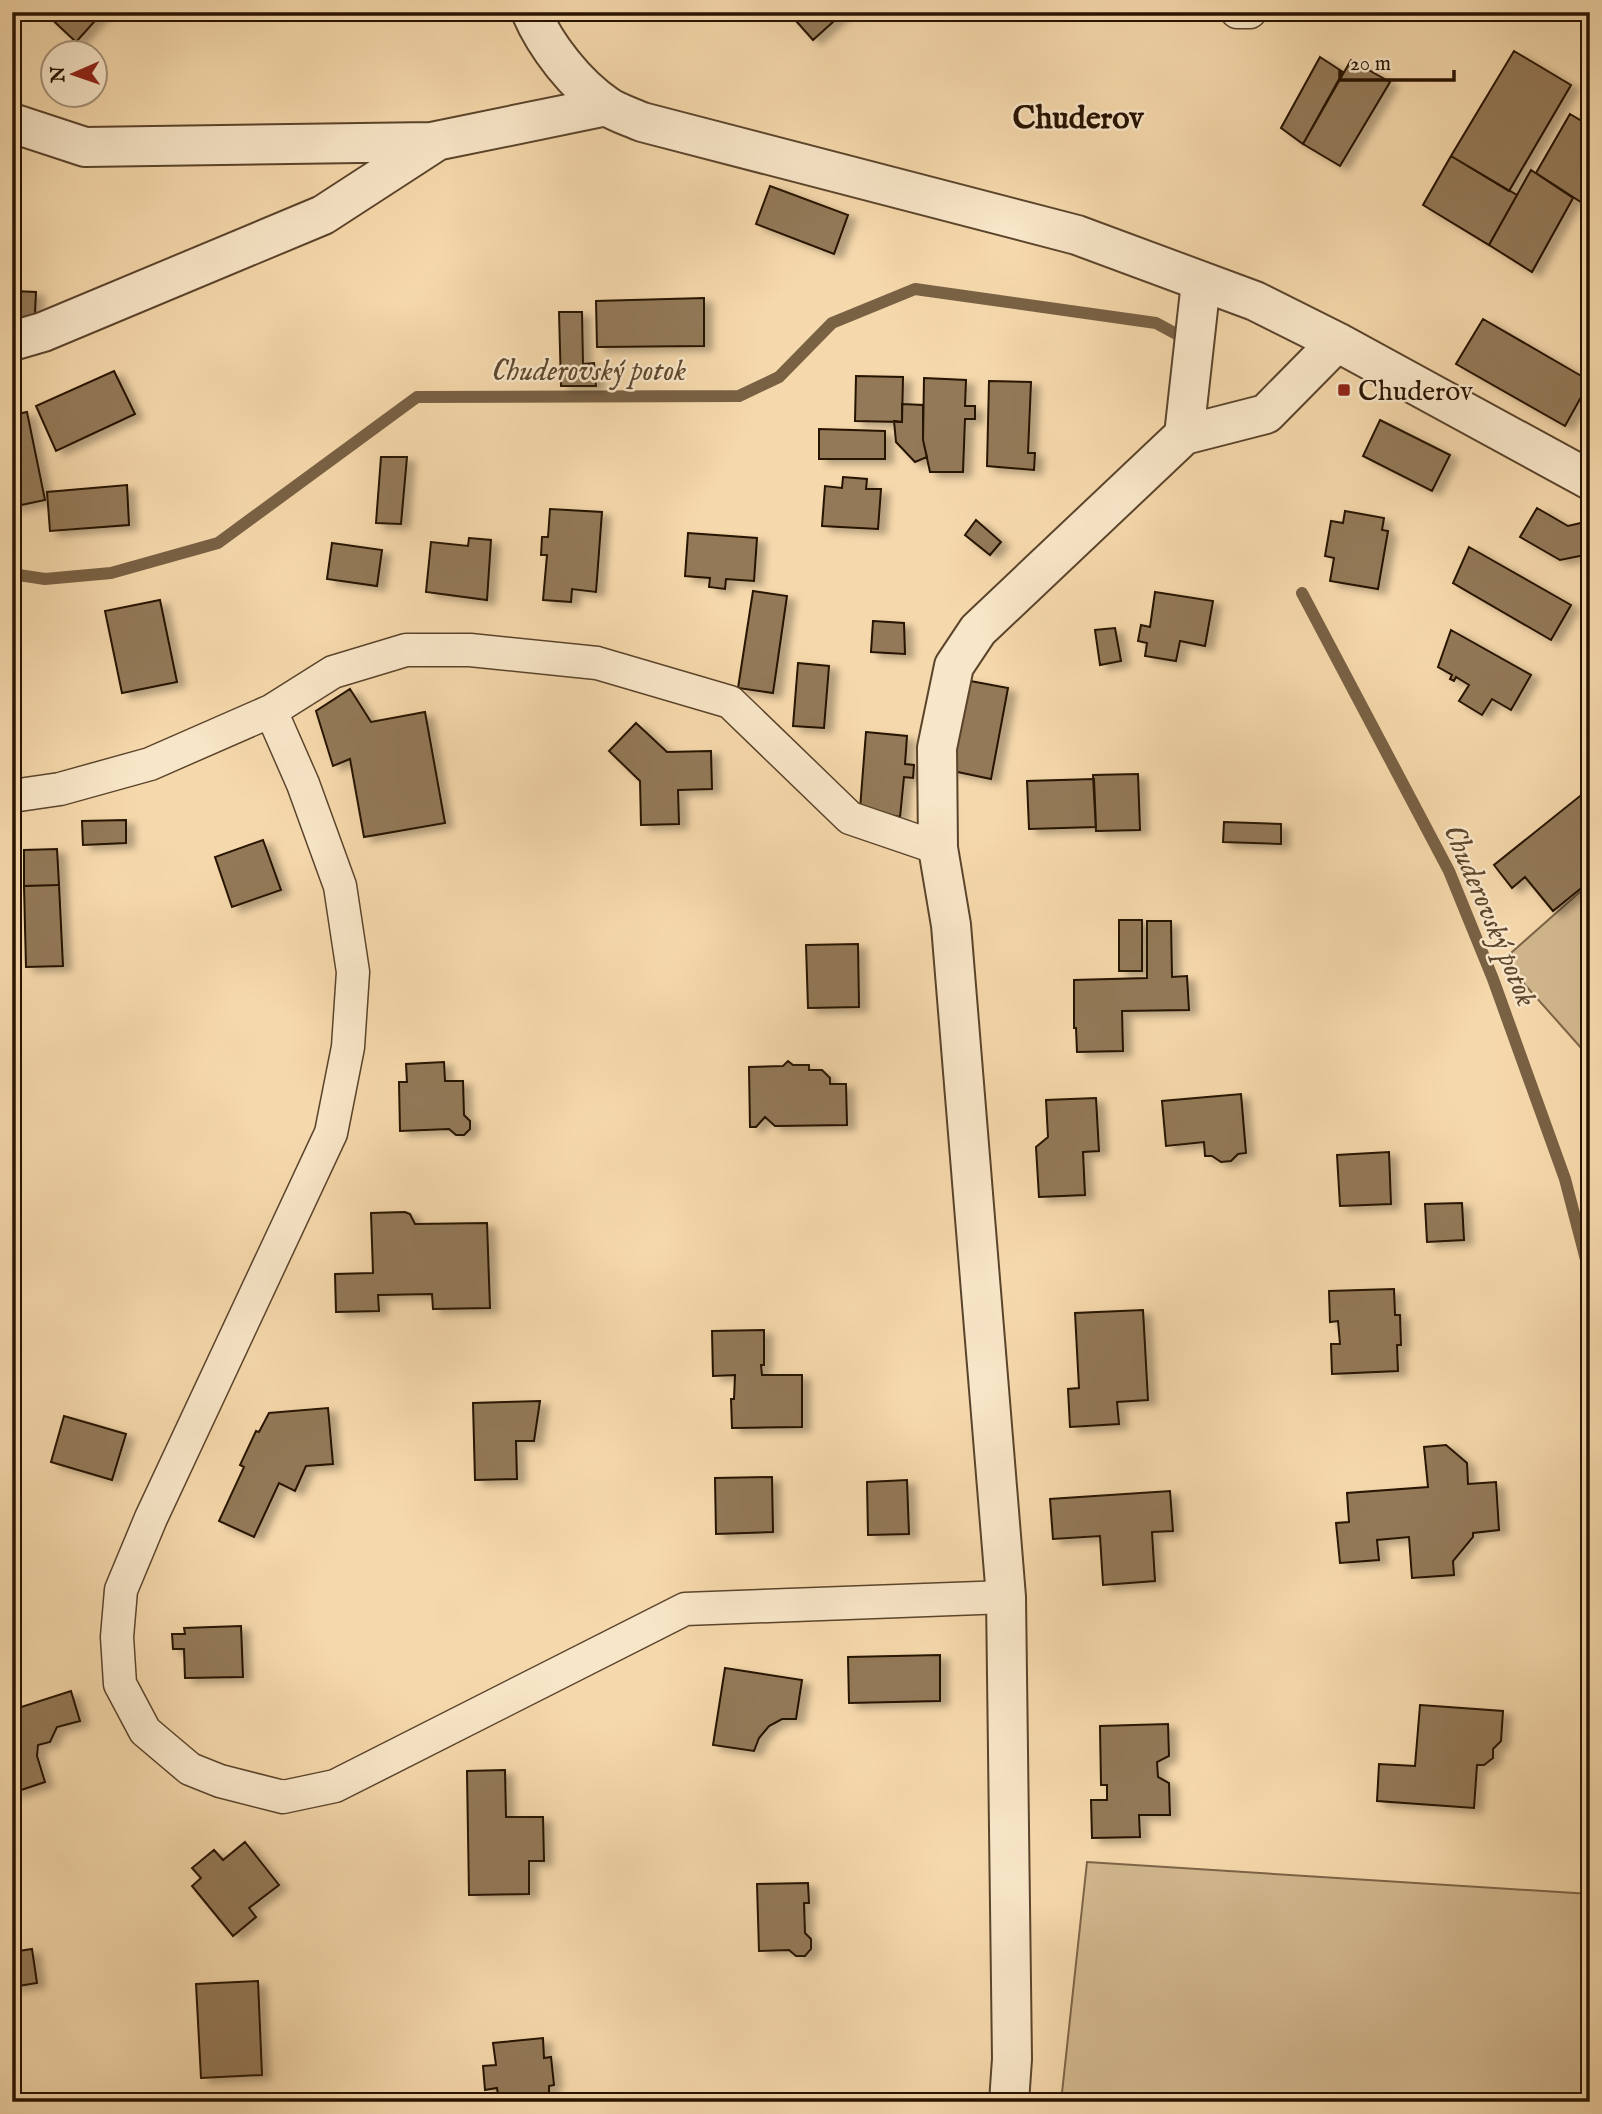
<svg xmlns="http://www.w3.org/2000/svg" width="1602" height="2114" viewBox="0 0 1602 2114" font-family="'IM FELL English',serif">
  <defs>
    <filter id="shadow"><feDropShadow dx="8" dy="4.5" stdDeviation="3.5" flood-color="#0004"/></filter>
  </defs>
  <rect width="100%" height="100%" fill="#f5d8ab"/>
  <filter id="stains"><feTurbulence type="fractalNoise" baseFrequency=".00286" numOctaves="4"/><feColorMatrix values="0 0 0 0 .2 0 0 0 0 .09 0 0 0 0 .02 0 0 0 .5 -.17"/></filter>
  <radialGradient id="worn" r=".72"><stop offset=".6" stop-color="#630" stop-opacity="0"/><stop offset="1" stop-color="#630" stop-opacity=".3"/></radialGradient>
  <path fill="#d2b78e" stroke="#7d6548" stroke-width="2" d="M1590,883V1058L1503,960Z
    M1087,1862L1590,1894V2102H1061Z"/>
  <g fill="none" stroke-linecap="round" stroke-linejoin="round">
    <path stroke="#796144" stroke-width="12" d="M12,574L45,579L111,573L218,543L417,397L739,396L779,377L832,323L915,289L1156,323L1180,336
      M1302,593L1449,871L1493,979L1565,1179L1590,1275"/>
  </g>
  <path fill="#937959" stroke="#281301" stroke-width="2" filter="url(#shadow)" d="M44,12H103L76,42Z
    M788,12H844L813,40Z
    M1590,34V70L1583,68Z
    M1514,51L1571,85L1509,191L1451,156Z
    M1320,57L1343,72L1303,144L1281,128Z
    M1351,60L1390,82L1340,166L1303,144Z
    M1570,114L1590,126V208L1536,173Z
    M1451,156L1517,195L1489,245L1423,205Z
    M1531,170L1573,198L1532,272L1489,245Z
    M770,186L848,215L834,254L756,224Z
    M12,291L36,292L34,336L12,339Z
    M704,298V346L597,347L596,301Z
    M559,312H582L583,364L594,363L596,386H561Z
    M1483,319L1590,381L1565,426L1456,364Z
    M114,371L135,414L56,451L36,406Z
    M856,376L903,377L902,422L855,421Z
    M924,378L966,380L965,406H975V419H965L963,472H930L923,440Z
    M989,381L1031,382L1028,453H1035L1034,470L987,466Z
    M902,404L923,405V440L927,457L915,462L896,442L894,421L902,422Z
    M27,412L45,500L12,507V415Z
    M1380,420L1450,455L1432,491L1363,456Z
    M819,429L885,431V459H819Z
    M381,457H407L401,524L376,523Z
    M843,477L867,479L866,489H881L878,529L822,526L825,486L842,488Z
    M127,485L129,525L50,531L47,492Z
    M1537,508L1568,526L1589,521L1590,554L1560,560L1520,537Z
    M550,509L602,512L596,592L572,589L571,602L543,600L547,555H541L542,537H548Z
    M1345,511L1384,518L1382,530L1388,531L1378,589L1330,581L1334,558L1325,556L1331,521L1343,523Z
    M976,520L1001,542L990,555L965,535Z
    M688,533L757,538L754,581L726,579L725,589L709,587L710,578L685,576Z
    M469,538L491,540L487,600L426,592L431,542L468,546Z
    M332,543L382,550L377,586L327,579Z
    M1469,547L1571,605L1551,640L1453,583Z
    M753,591L787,596L773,693L738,688Z
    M1155,592L1213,601L1205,646L1180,641L1176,661L1145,656L1147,643L1138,641L1141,625L1150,627Z
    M160,600L177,682L122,693L105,611Z
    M873,621L904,623L905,654L871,652Z
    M1115,628L1121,661L1100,665L1095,630Z
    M1451,630L1531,675L1511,710L1492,699L1482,715L1459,701L1469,685L1456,677L1454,681L1450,679L1452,675L1438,667Z
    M798,663L829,666L824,728L793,726Z
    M965,680L1008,688L991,779L948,770Z
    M350,689L371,722L425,712L445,823L364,837L350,759L333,766L316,711Z
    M636,723L667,752L711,751L712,789L678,790L679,824L641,825L640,781L609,751Z
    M866,732L907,736L905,764L914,765L913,778L904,777L900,817L860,809Z
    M1138,774L1140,830L1096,831L1093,775Z
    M1094,779L1096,827L1029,829L1027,781Z
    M1590,788V881L1553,911L1525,877L1512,888L1494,865Z
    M126,820V843L83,845L82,821Z
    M1224,822L1281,824V844L1223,842Z
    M263,840L281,890L232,907L215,857Z
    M57,849L59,885L24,886V850Z
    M59,885L63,966L26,967L24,886Z
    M1119,920H1142V971H1119Z
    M1147,921H1171L1172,977L1187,976L1189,1010L1122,1011L1123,1051L1077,1052L1076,1028H1074V980L1147,978Z
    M858,944L859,1007L808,1008L806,945Z
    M788,1061L793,1065H809V1070H822L830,1078V1084H846L847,1125L775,1126L765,1117L756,1127H750L749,1067L783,1066Z
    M444,1062L445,1081H463L464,1115L470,1121V1129L464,1135H456L449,1129L400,1131L399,1082H407L406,1064Z
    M1241,1094L1246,1153L1238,1154L1231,1161L1221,1162L1212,1156H1205L1204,1142L1166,1146L1162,1101Z
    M1096,1098L1099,1151L1083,1152L1085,1195L1039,1197L1036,1147L1048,1137L1046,1100Z
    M1389,1152L1391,1204L1340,1206L1337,1155Z
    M1462,1203L1464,1240L1427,1242L1425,1204Z
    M405,1212L410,1214L415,1224L487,1223L490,1308L433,1309L432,1294L378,1295L379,1311L336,1312L335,1274L373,1273L371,1213Z
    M1394,1289L1395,1315H1400L1401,1345H1397L1398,1371L1332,1374L1331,1344H1340L1338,1321L1330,1322L1329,1291Z
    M1143,1310L1148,1400L1117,1402L1119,1424L1070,1427L1068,1389L1079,1388L1075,1313Z
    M764,1330V1365H761L762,1375H802V1427L732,1428L731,1399H734L735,1375L713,1376L712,1331Z
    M540,1401L534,1441H516L517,1479L475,1480L473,1403Z
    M328,1408L333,1464L306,1466L295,1491L279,1483L254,1537L219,1521L244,1467L240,1465L256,1431L259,1432L269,1413Z
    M64,1416L126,1434L112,1480L51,1462Z
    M1446,1445L1467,1463L1468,1484L1496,1482L1499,1530L1473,1533V1537L1453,1561L1454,1575L1412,1578L1409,1537L1377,1540L1379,1560L1340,1563L1336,1523L1349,1522L1347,1493L1428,1487L1424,1447Z
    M772,1477L773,1532L716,1534L715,1478Z
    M907,1480L909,1534L868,1535L867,1482Z
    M1170,1491L1173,1531L1152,1532L1155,1581L1103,1585L1100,1536L1053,1539L1050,1499Z
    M241,1626L243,1677L185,1678L184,1649H173L172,1634H185L184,1628Z
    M940,1655V1701L849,1703L848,1657Z
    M725,1668L802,1680L796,1719H782L769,1726L759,1738L754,1751L713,1745Z
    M71,1691L80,1721L57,1727L50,1742L38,1745L37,1756L45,1782L12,1793V1721L21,1707Z
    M1420,1705L1503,1711L1501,1741L1493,1749V1758L1484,1765H1477L1474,1808L1377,1801L1379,1764L1415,1766Z
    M1168,1724L1169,1756L1157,1762L1158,1777L1169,1783L1170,1815H1139L1140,1837L1092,1838L1091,1800H1107V1785H1101L1100,1726Z
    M505,1770L506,1817H543L544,1861H529V1894L469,1895L467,1771Z
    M245,1842L279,1885L249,1908L256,1917L233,1936L192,1886L201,1878L192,1868L214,1850L223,1860Z
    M808,1883L809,1903H804L805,1933L811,1939V1949L805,1956H796L789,1950L759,1951L757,1884Z
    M32,1949L37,1983L12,1987V1952Z
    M258,1981L262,2075L201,2078L196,1984Z
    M543,2038L544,2058L551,2057L554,2085L549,2086V2102H499L497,2088L485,2090L483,2066L496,2065L493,2043Z"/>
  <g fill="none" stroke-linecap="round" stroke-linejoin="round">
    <defs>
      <path id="minor" d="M1237,12H1250
        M271,711L303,784L340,886L353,972L348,1047L331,1133L151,1518L121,1590L117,1637L120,1684L145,1731L190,1769L220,1781L283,1797L335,1786L685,1609L1006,1597
        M12,796L60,789L150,764L271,711L333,672L406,650H470L597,663L730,702L850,818L938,848"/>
      <path id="tertiary" d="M531,12C546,47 576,85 607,106C617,113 631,117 642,122L1077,235L1255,301L1337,342L1590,480
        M12,123L85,147L431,142L607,106
        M12,341L43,332L323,215L437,141
        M1184,435L1266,414L1337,342
        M1009,2102L1012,2059L1006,1597L951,925L938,848L937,748L954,666L978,630L1184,435L1201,282"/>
    </defs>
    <use href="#minor" stroke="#5b442c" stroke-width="35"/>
    <use href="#tertiary" stroke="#5b442c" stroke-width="42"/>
    <use href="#minor" stroke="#f8e6c8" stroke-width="32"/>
    <use href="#tertiary" stroke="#f8e6c8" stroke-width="38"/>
  </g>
  <rect fill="#8f2418" stroke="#f8e6c8" stroke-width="2.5" x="1337" y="383" width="14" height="14" rx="3.5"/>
  <g text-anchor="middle" stroke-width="5" stroke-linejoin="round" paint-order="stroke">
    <g font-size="28" fill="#281301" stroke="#f8e6c8" text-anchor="start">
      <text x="1358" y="400">Chuderov</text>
    </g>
    <g font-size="30" font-style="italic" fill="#5e472e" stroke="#f8e6c8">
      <text x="589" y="380">Chuderovský potok</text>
      <text transform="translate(1491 915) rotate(67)" y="10">Chuderovský potok</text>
    </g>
    <g font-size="32" font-weight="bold" fill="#281301" stroke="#f8e6c8">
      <text x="1078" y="128">Chuderov</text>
    </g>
  </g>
  <rect width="1602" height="2114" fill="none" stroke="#f5d8ab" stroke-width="42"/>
  <rect x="14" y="14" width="1574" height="2086" fill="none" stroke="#281301" stroke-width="3.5"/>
  <rect x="21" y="21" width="1560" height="2072" fill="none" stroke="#281301" stroke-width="2"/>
  <g transform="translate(74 74) rotate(268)"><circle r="33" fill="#f8e6c8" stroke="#a59278" stroke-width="2"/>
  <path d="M0-5L12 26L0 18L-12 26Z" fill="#8f2418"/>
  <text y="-10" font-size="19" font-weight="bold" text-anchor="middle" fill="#281301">N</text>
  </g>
  <path d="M1340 70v10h114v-10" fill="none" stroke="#281301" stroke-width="3.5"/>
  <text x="1350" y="70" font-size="21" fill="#281301" stroke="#f8e6c8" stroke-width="5" paint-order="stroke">20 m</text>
  <rect width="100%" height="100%" filter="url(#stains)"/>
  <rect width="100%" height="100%" fill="url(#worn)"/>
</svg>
